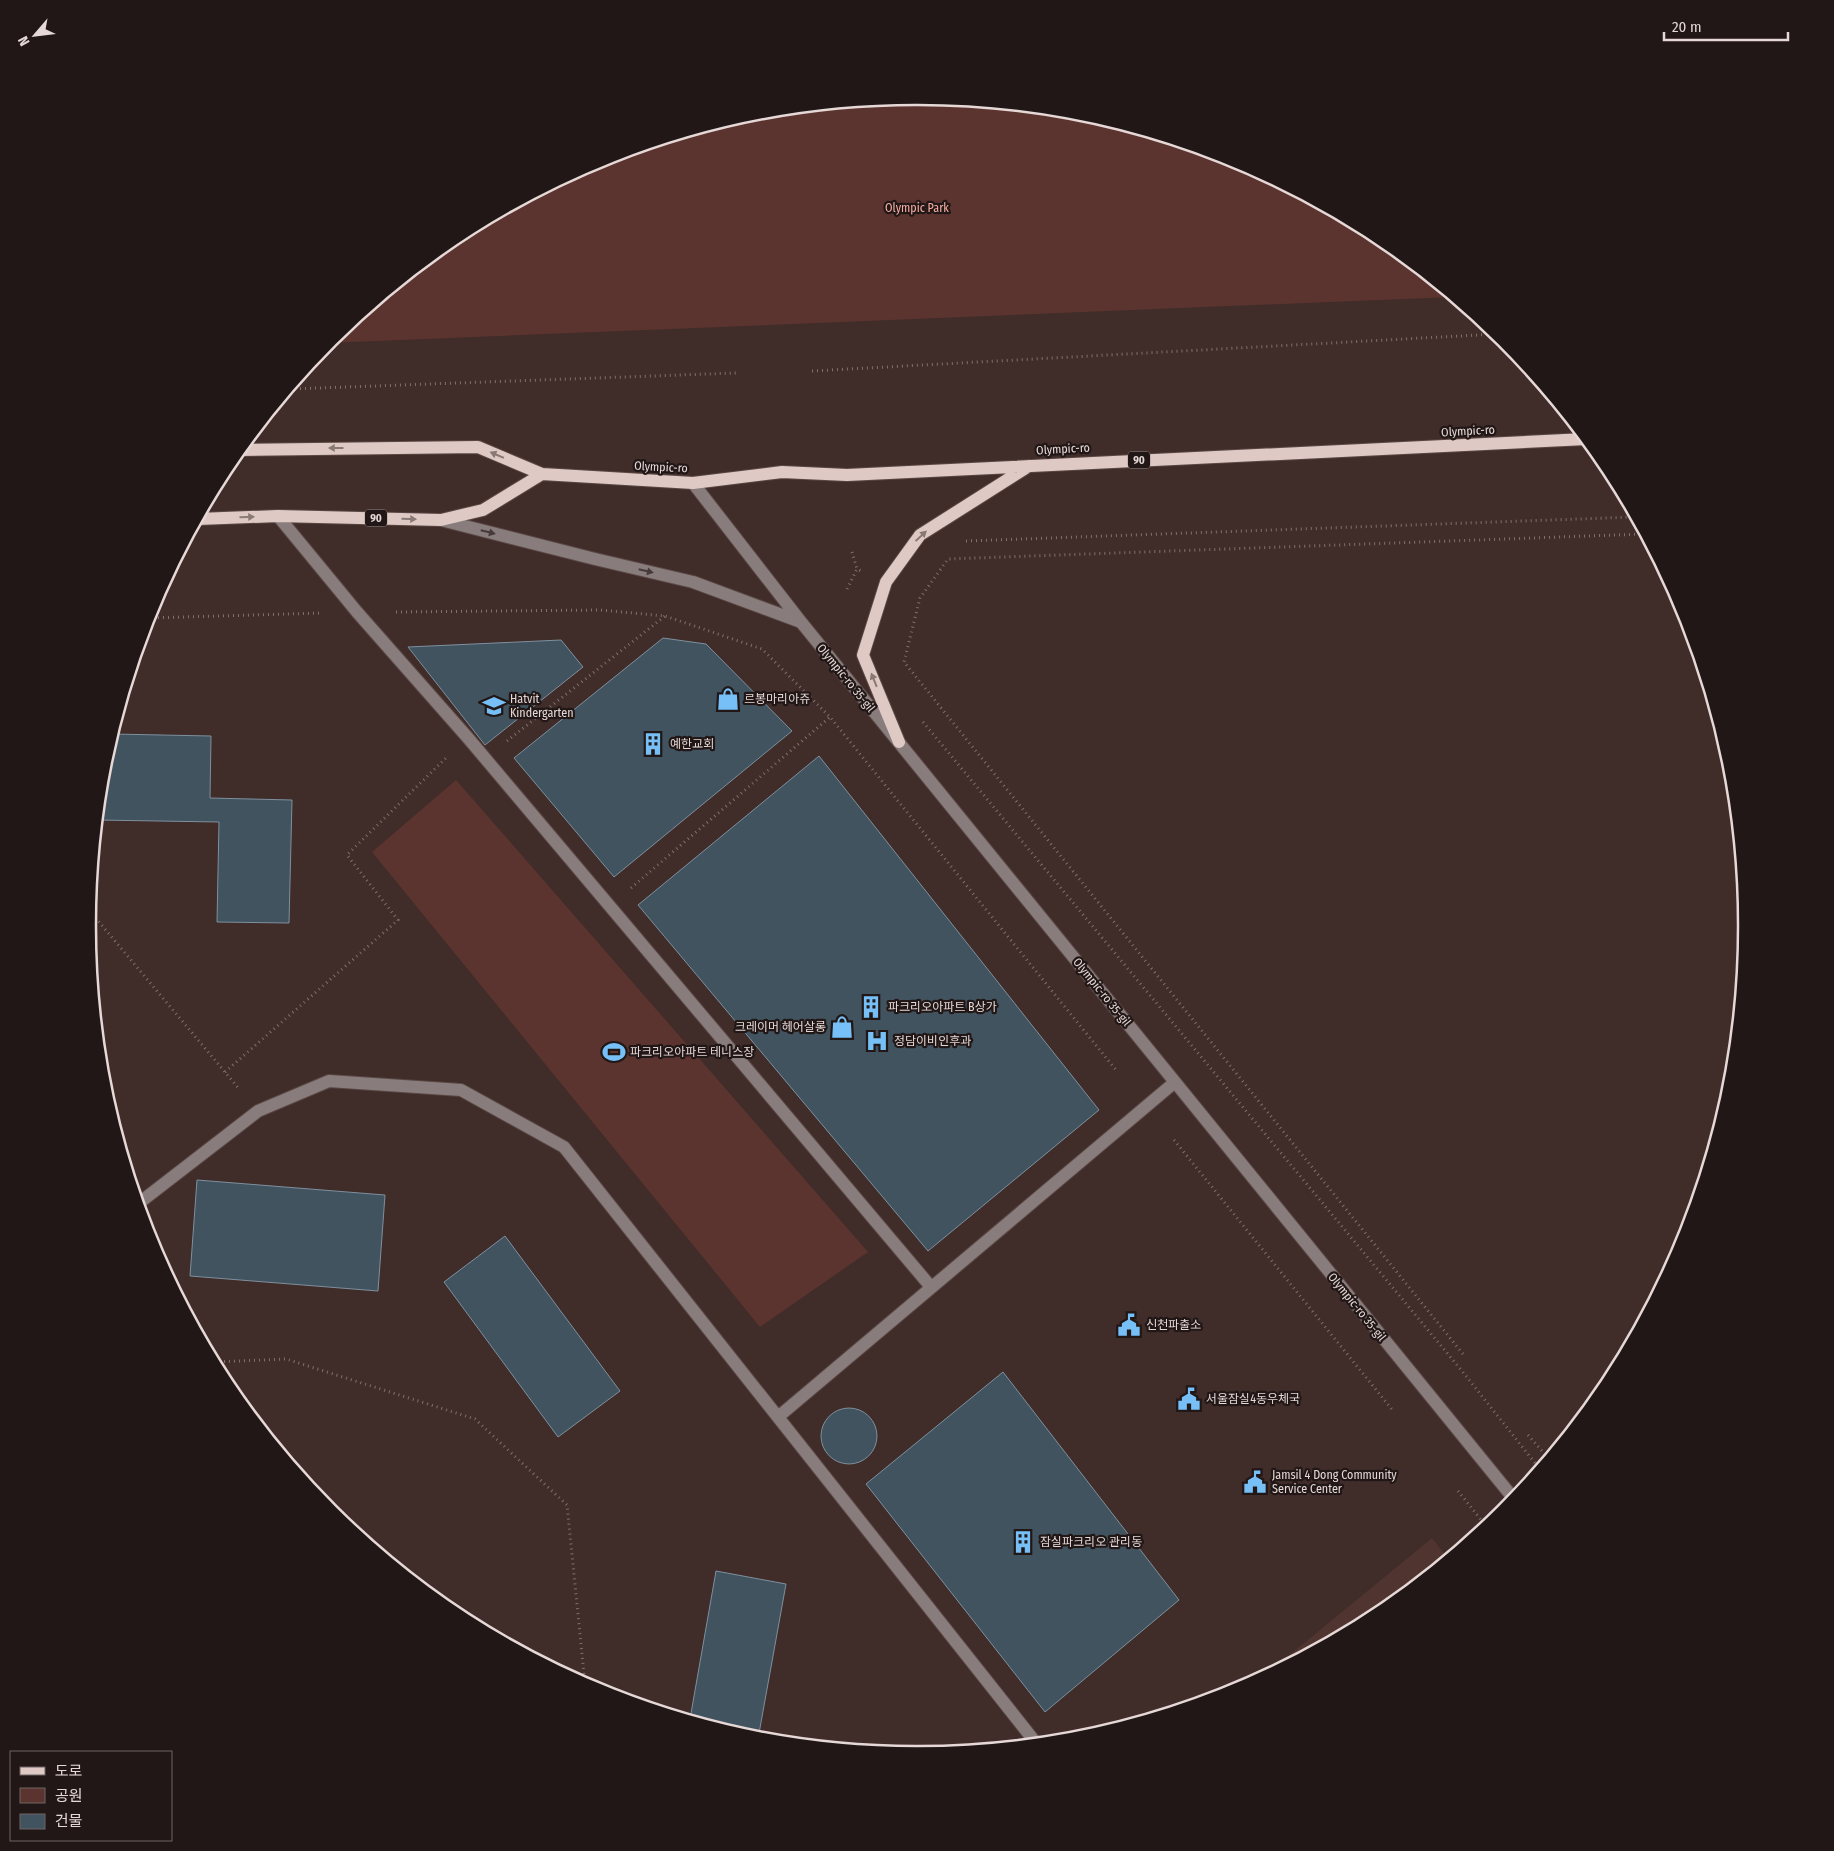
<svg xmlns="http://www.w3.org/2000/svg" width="1834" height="1851" viewBox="0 0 1834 1851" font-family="'Fira Sans Condensed','Noto Sans KR',sans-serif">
  <rect width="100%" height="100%" fill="#402c29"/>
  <path fill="#4f3430" d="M1432,1538L1448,1558L1378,1615L1264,1676Z"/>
  <path fill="#5c342f" d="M917,96L1079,112L1235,159L1378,236L1452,297L327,343L456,236L600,159L755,112Z
    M456,780L868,1252L760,1327L372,852Z"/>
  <path fill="#425360" stroke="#7e909e" d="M663,638L706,644L792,731L614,877L514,758Z
    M561,640L583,667L485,745L408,647Z
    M112,734L211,736L210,798L292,800L289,923L217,922L219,822L98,820L103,763Z
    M819,756L1099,1110L928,1251L638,905Z
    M197,1180L385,1195L378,1291L190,1276Z
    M505,1236L620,1391L558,1437L444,1282Z
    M1003,1372L1179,1600L1045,1712L866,1484Z
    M821 1436a28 28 0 1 1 56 0a28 28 0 1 1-56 0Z
    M716,1571L786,1584L758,1739L690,1719Z"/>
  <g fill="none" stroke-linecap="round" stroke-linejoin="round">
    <defs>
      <path id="minor" d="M693,483L801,622L1514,1499
        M278,516L357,612L468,738L931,1287
        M441,520L595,559L693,582L801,622
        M139,1203L258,1111L329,1081L461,1090L564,1147L1036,1743
        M778,1417L1175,1082"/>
      <path id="major" d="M240,450L478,447L542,474L693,483L782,472L847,475L1586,439
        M198,519L278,516L441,520L483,510L542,474
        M899,742L863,655L886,582L920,535L1029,466"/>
    </defs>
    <use href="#minor" stroke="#5a4845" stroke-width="14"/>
    <use href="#major" stroke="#5a4845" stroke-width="14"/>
    <path stroke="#81706d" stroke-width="3" stroke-dasharray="1 4" stroke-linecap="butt" d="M812,371L1497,334
      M290,389L736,373
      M966,541L1634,517
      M852,552L857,569
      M847,589L857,569L861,571
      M396,612L600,610L665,616L762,649L830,717L1116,1070
      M148,618L323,613
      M923,722L1462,1371L1539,1468
      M507,741L665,616
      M631,888L830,717
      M89,910L240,1090
      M225,1072L398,920L347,855L447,757
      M1174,1140L1394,1412
      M1463,1354L904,662L920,598L948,559L1644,534
      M214,1362L286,1359L475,1419L567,1505L585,1684
      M1528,1435L1548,1458
      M1458,1491L1486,1526"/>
    <use href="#minor" stroke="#887d7c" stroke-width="12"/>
    <use href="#major" stroke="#dfc9c5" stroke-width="12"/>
  </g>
  <defs><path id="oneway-solid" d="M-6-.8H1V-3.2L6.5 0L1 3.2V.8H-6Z" transform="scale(1.25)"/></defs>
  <g fill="#897976">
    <use href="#oneway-solid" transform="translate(336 448) rotate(180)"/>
    <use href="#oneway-solid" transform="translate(497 455) rotate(-157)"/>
    <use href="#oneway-solid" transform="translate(247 517) rotate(-2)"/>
    <use href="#oneway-solid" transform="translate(409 519) rotate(1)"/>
    <use href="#oneway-solid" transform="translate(921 536) rotate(-43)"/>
    <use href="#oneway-solid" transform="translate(874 680) rotate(-112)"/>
  </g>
  <g fill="#443b3a">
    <use href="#oneway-solid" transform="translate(488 532) rotate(14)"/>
    <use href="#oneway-solid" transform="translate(646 571) rotate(13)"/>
  </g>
  <defs>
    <symbol id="shop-bare" viewBox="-9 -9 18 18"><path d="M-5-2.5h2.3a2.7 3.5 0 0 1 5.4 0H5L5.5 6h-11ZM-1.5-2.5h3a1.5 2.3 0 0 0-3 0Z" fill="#76c0f7" stroke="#201716" stroke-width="2.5" paint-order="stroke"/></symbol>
    <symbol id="school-bare" viewBox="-9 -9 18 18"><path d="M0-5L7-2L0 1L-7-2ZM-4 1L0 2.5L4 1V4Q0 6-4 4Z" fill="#76c0f7" stroke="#201716" stroke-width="2.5" paint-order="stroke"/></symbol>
    <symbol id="building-bare" viewBox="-9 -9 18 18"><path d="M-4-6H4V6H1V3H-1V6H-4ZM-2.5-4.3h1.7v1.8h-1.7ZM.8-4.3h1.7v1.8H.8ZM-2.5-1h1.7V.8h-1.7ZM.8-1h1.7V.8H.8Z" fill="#76c0f7" stroke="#201716" stroke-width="2.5" paint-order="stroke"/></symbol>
    <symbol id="hospital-bare" viewBox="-9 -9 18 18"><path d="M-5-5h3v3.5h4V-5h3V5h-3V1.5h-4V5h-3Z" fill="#76c0f7" stroke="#201716" stroke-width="2.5" paint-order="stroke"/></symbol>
    <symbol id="stadium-bare" viewBox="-9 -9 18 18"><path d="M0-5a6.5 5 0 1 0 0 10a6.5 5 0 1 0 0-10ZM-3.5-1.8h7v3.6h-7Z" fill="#76c0f7" stroke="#201716" stroke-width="2.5" paint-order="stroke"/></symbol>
    <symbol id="civic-bare" viewBox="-9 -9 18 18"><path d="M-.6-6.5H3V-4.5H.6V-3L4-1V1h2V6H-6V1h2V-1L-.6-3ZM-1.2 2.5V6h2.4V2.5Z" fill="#76c0f7" stroke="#201716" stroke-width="2.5" paint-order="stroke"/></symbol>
  </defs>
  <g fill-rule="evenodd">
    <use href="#shop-bare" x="712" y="683" width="32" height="32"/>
    <use href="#school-bare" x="478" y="690" width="32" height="32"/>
    <use href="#building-bare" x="637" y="728" width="32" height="32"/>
    <use href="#building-bare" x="855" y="991" width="32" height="32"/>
    <use href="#shop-bare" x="826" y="1011" width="32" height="32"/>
    <use href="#hospital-bare" x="861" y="1025" width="32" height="32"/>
    <use href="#stadium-bare" x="598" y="1036" width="32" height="32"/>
    <use href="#civic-bare" x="1113" y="1309" width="32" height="32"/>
    <use href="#civic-bare" x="1173" y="1383" width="32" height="32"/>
    <use href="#civic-bare" x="1239" y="1466" width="32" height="32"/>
    <use href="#building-bare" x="1007" y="1526" width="32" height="32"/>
  </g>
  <g text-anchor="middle" stroke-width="4.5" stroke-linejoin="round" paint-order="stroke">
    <g fill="#201716" stroke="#aa9e9c" stroke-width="1">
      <rect x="1128" y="451.5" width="22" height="17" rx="4"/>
      <rect x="365" y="509.5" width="22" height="17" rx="4"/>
    </g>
    <g font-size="11" font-weight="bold" fill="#e5d8d6">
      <text x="1139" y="464">90</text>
      <text x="376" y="522">90</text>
    </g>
    <g font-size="12" fill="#f9aea4" stroke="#201716">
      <text x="917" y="212">Olympic Park</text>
    </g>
    <g font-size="12" fill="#e5d8d6" stroke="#201716">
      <text transform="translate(1468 431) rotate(-3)" y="4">Olympic-ro</text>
      <text transform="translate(1063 449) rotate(-3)" y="4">Olympic-ro</text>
      <text transform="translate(661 467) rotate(3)" y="4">Olympic-ro</text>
      <text transform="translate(846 678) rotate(51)" y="4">Olympic-ro 35-gil</text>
      <text transform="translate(1102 992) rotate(51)" y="4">Olympic-ro 35-gil</text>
      <text transform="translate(1357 1307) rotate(51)" y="4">Olympic-ro 35-gil</text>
    </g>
    <g font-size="12" fill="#e5d8d6" stroke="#201716" text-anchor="start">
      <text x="510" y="703">Hatvit<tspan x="510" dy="14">Kindergarten</tspan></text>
      <text x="744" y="703">르봉마리아쥬</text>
      <text x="670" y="748">예한교회</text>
      <text x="888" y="1011">파크리오아파트 B상가</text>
      <text x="826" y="1031" text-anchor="end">크레이머 헤어살롱</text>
      <text x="894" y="1045">정담이비인후과</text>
      <text x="630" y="1056">파크리오아파트 테니스장</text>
      <text x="1146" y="1329">신천파출소</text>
      <text x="1206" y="1403">서울잠실4동우체국</text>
      <text x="1272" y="1479">Jamsil 4 Dong Community<tspan x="1272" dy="14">Service Center</tspan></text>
      <text x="1040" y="1546">잠실파크리오 관리동</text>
    </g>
  </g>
  <path d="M0 0H1834V1851H0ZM916 105H918A820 820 0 0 1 1738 925V926A820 820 0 0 1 918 1746H916A820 820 0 0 1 96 926V925A820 820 0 0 1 916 105Z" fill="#201716" fill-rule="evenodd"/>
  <path fill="none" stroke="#e5d8d6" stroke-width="2.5" d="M916 105H918A820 820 0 0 1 1738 925V926A820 820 0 0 1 918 1746H916A820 820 0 0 1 96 926V925A820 820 0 0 1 916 105Z"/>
  <rect x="10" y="1751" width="162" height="90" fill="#201716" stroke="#6f6463"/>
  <rect x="20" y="1767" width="25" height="8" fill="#dfc9c5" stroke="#6f6463"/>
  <text x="55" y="1776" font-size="15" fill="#e5d8d6">도로</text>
  <rect x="20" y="1788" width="25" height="15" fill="#5c342f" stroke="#6f6463"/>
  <text x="55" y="1801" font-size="15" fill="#e5d8d6">공원</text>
  <rect x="20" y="1814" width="25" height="15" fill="#425360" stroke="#6f6463"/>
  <text x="55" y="1826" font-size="15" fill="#e5d8d6">건물</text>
  <g transform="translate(35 35) rotate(242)" stroke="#201716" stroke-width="4" paint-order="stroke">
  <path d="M0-4L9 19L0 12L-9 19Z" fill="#e5d8d6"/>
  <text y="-8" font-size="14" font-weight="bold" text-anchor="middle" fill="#e5d8d6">N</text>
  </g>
  <path d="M1664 32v8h124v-8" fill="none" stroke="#e5d8d6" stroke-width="2.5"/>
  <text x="1672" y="32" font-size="15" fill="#e5d8d6" stroke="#201716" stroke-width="4" paint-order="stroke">20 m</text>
</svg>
